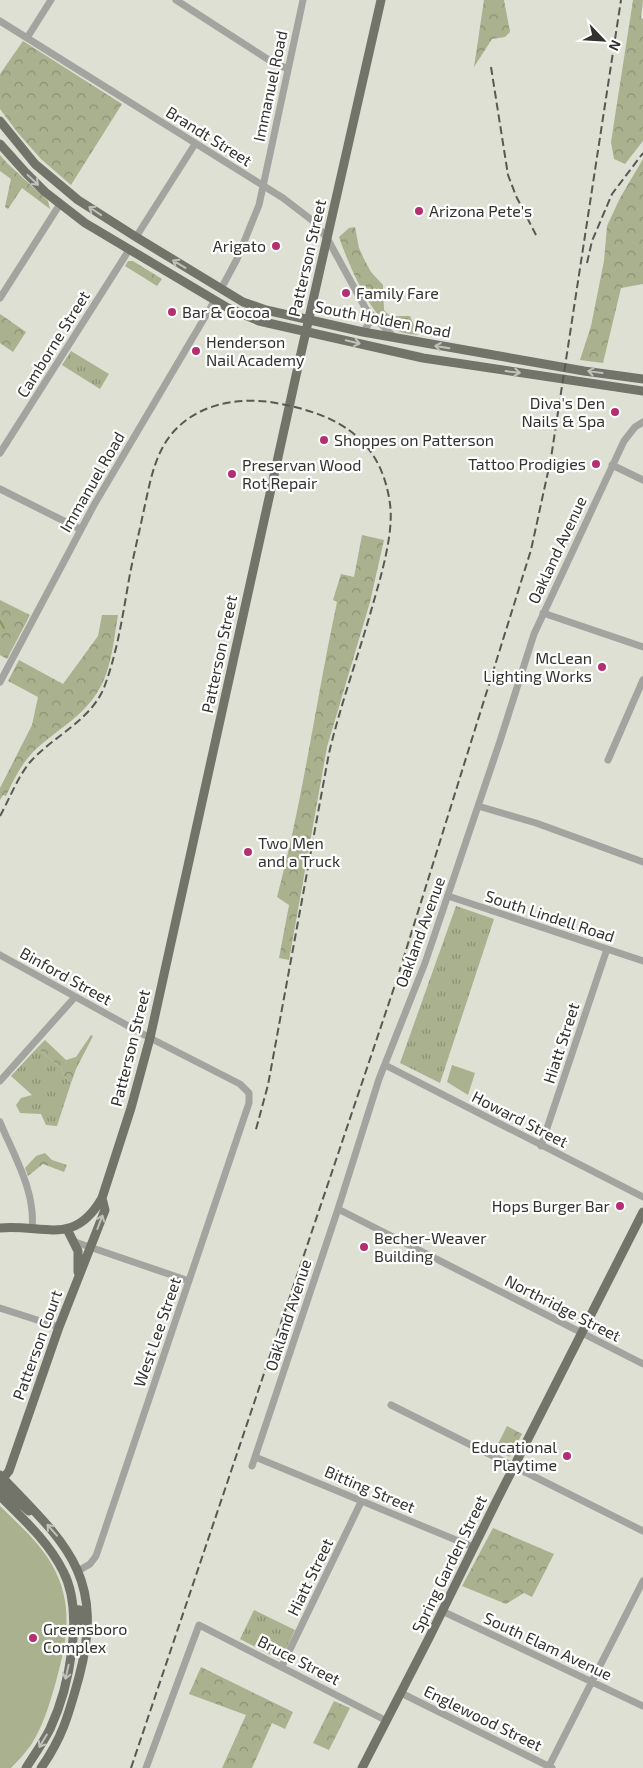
<svg xmlns="http://www.w3.org/2000/svg" width="643" height="1768" viewBox="0 0 643 1768" font-family="'Exo 2',sans-serif">
  <defs>
    <pattern id="grass-tufts" width="24" height="20" patternUnits="userSpaceOnUse" patternTransform="scale(1.25)"><rect width="24" height="20" fill="#aab18e"/><path d="M3 7l-1-3M5 7V3M7 7l1-3M15 17l-1-3M17 17v-4M19 17l1-3" fill="none" stroke="#8b9174"/></pattern>
    <pattern id="forest-crowns" width="20" height="18" patternUnits="userSpaceOnUse" patternTransform="scale(1.25)"><rect width="20" height="18" fill="#aab18e"/><path d="M2 6a3 3 0 1 1 6 0M12 15a3 3 0 1 1 6 0" fill="none" stroke="#8b9174"/></pattern>
  </defs>
  <rect width="100%" height="100%" fill="#dde0d3"/>
  <path fill="url(#grass-tufts)" d="M71,351L109,374L100,389L62,365Z
    M456,906L494,919L440,1083L400,1063Z
    M37,1048L61,1068L63,1075L71,1083L57,1126L46,1125L41,1114L20,1113L16,1105L21,1098L32,1095L11,1076Z
    M254,1610L295,1630L281,1660L240,1639Z"/>
  <path fill="url(#forest-crowns)" d="M484,0H504L510,32L505,37L492,39L474,67Z
    M633,0H643L641,18L643,19V141L625,164L614,159L611,142Z
    M23,41L122,104L71,185L41,159L18,133L0,109V74Z
    M0,155L7,163L48,201L50,209L22,188L8,209L5,207L11,179L0,171Z
    M643,159V284L621,288L603,363L580,360L591,326L604,261L607,226L620,198Z
    M355,227L359,248L364,259L371,272L383,285L384,310L390,316H410L418,335C409,334 400,333 392,328C369,313 348,263 339,237L349,228Z
    M128,261H133L162,279L157,286L125,266Z
    M0,314L26,332L13,352L0,343Z
    M362,535L384,540L370,602L327,747L289,960L279,958L289,905L277,897C303,800 316,700 337,602L333,600L341,574L354,577Z
    M0,600L30,615L7,659L0,655Z
    M102,615H118C114,638 112,665 101,686C85,717 55,730 32,753C20,766 13,781 6,796L3,795L0,800V788L32,725L38,697L8,681L19,660L63,684L98,636Z
    M91,1035L93,1036L76,1069L71,1083L63,1075L61,1068L37,1048L45,1040L66,1060L76,1057Z
    M45,1153L52,1160L67,1165L64,1172L43,1164L28,1176L25,1168L36,1156Z
    M507,1426L522,1434L510,1457L495,1450Z
    M493,1528L554,1554L532,1597L524,1593L506,1604L462,1586Z
    M201,1667L293,1712L285,1729L272,1723L252,1768H222L246,1715L189,1694Z
    M334,1701L350,1708L329,1750L313,1743Z"/>
  <path fill="#aab18e" d="M452,1065L475,1073L468,1095L447,1082Z
    M0,1506C18,1524 38,1541 51,1563C75,1604 67,1642 55,1685C49,1706 43,1726 31,1745C25,1753 18,1761 11,1768H0Z"/>
  <g fill="none" stroke-linecap="round" stroke-linejoin="round">
    <path stroke="#8b945e" stroke-width="2" d="M0,621L4,628"/>
    <path stroke="#a3a49f" stroke-width="7" d="M176,0L272,62L288,69
      M0,21L283,198L313,221L327,238L367,311L370,322L363,332
      M27,38L51,0
      M136,237L195,144
      M221,289L237,259L259,205L303,0
      M0,298L60,204
      M369,312L395,338
      M0,453L129,250
      M612,465L643,480
      M0,489L80,529
      M543,613L643,647
      M0,682L94,505L215,300
      M608,760L643,680
      M478,806L536,823L643,862
      M448,896L643,961
      M0,955L150,1038L240,1084L249,1093V1103L96,1556L90,1564L78,1571
      M385,1065L643,1197
      M0,1081L75,997
      M0,1122C14,1156 36,1192 32,1229
      M541,1146L607,949
      M338,1209L643,1364
      M75,1242L189,1281
      M0,1308L59,1327
      M391,1405L643,1531
      M255,1457L473,1547
      M252,1466L338,1209L379,1079L425,963L500,741L534,634L624,441L635,427L643,422
      M442,1611L643,1706
      M282,1666L362,1500
      M401,1693L552,1768
      M146,1768L199,1625L387,1721
      M548,1768L643,1581"/>
    <path stroke="#72746a" stroke-width="9" d="M0,121L35,164L78,200L136,237L243,302L266,310L363,332L584,371L643,379
      M0,144L26,173L45,192L85,223L228,308L259,321L423,358L643,391
      M0,1228C44,1224 74,1247 102,1198L131,1108L150,1038L299,362L381,0
      M67,1229L78,1251V1272
      M0,1475C65,1543 106,1575 79,1677C69,1713 63,1737 41,1768
      M0,1482L9,1471L59,1327L105,1210L102,1198
      M0,1489L5,1490L29,1511
      M0,1496C23,1519 48,1541 63,1571C85,1613 69,1688 50,1729C43,1743 34,1755 26,1768
      M73,1609L80,1610L82,1623L88,1632
      M362,1768L430,1636L497,1500L643,1212"/>
    <path stroke="#575952" stroke-width="2" stroke-dasharray="8 4" stroke-linecap="butt" d="M491,67L508,175L516,196L536,235
      M587,263L592,241L612,194L643,153
      M0,816C10,798 18,776 31,761C55,735 93,719 105,685C117,652 122,620 128,585C132,561 138,538 143,514C149,488 153,458 170,436C195,404 238,396 276,403C336,414 381,437 390,504C394,533 381,576 373,604C359,654 341,703 329,753L268,1085L255,1133
      M131,1768L397,979L531,550L551,458L621,0"/>
  </g>
  <defs><path id="oneway-shaft" d="M-6 0H5M1.5-3L5.5 0L1.5 3" fill="none" stroke-width="1.6" stroke-linecap="round" stroke-linejoin="round" transform="scale(1.25)"/></defs>
  <g stroke="#c0c0bc">
    <use href="#oneway-shaft" transform="translate(33 180) rotate(43)"/>
    <use href="#oneway-shaft" transform="translate(95 211) rotate(-146)"/>
    <use href="#oneway-shaft" transform="translate(179 264) rotate(-149)"/>
    <use href="#oneway-shaft" transform="translate(353 342) rotate(13)"/>
    <use href="#oneway-shaft" transform="translate(442 347) rotate(-171)"/>
    <use href="#oneway-shaft" transform="translate(513 372) rotate(7)"/>
    <use href="#oneway-shaft" transform="translate(595 372) rotate(-172)"/>
    <use href="#oneway-shaft" transform="translate(100 1222) rotate(-69)"/>
    <use href="#oneway-shaft" transform="translate(52 1530) rotate(-131)"/>
    <use href="#oneway-shaft" transform="translate(67 1672) rotate(103)"/>
    <use href="#oneway-shaft" transform="translate(43 1741) rotate(121)"/>
  </g>
  <g fill="#b42e71" stroke="#fff" stroke-width="2">
    <circle cx="419" cy="211" r="5"/>
    <circle cx="276" cy="246" r="5"/>
    <circle cx="346" cy="293" r="5"/>
    <circle cx="172" cy="312" r="5"/>
    <circle cx="196" cy="351" r="5"/>
    <circle cx="615" cy="412" r="5"/>
    <circle cx="324" cy="440" r="5"/>
    <circle cx="596" cy="464" r="5"/>
    <circle cx="232" cy="474" r="5"/>
    <circle cx="602" cy="667" r="5"/>
    <circle cx="248" cy="852" r="5"/>
    <circle cx="620" cy="1206" r="5"/>
    <circle cx="364" cy="1247" r="5"/>
    <circle cx="567" cy="1456" r="5"/>
    <circle cx="33" cy="1638" r="5"/>
  </g>
  <g text-anchor="middle" stroke-width="4.5" stroke-linejoin="round" paint-order="stroke">
    <g font-size="16" fill="#32332e" stroke="#fff">
      <text transform="translate(270 86) rotate(-78)" y="6">Immanuel Road</text>
      <text transform="translate(209 136) rotate(32)" y="6">Brandt Street</text>
      <text transform="translate(307 258) rotate(-77)" y="6">Patterson Street</text>
      <text transform="translate(383 319) rotate(11)" y="6">South Holden Road</text>
      <text transform="translate(53 344) rotate(-58)" y="6">Camborne Street</text>
      <text transform="translate(92 482) rotate(-60)" y="6">Immanuel Road</text>
      <text transform="translate(557 550) rotate(-65)" y="6">Oakland Avenue</text>
      <text transform="translate(219 654) rotate(-78)" y="6">Patterson Street</text>
      <text transform="translate(550 916) rotate(18)" y="6">South Lindell Road</text>
      <text transform="translate(420 932) rotate(-70)" y="6">Oakland Avenue</text>
      <text transform="translate(66 976) rotate(29)" y="6">Binford Street</text>
      <text transform="translate(561 1043) rotate(-72)" y="6">Hiatt Street</text>
      <text transform="translate(130 1048) rotate(-76)" y="6">Patterson Street</text>
      <text transform="translate(520 1119) rotate(27)" y="6">Howard Street</text>
      <text transform="translate(563 1308) rotate(27)" y="6">Northridge Street</text>
      <text transform="translate(288 1315) rotate(-72)" y="6">Oakland Avenue</text>
      <text transform="translate(157 1332) rotate(-71)" y="6">West Lee Street</text>
      <text transform="translate(37 1345) rotate(-70)" y="6">Patterson Court</text>
      <text transform="translate(370 1489) rotate(23)" y="6">Bitting Street</text>
      <text transform="translate(449 1564) rotate(-64)" y="6">Spring Garden Street</text>
      <text transform="translate(310 1577) rotate(-64)" y="6">Hiatt Street</text>
      <text transform="translate(548 1646) rotate(25)" y="6">South Elam Avenue</text>
      <text transform="translate(299 1660) rotate(27)" y="6">Bruce Street</text>
      <text transform="translate(483 1718) rotate(26)" y="6">Englewood Street</text>
    </g>
    <g font-size="16" fill="#32332e" stroke="#fff" text-anchor="start">
      <text x="429" y="217">Arizona Pete's</text>
      <text x="266" y="252" text-anchor="end">Arigato</text>
      <text x="356" y="299">Family Fare</text>
      <text x="182" y="318">Bar &amp; Cocoa</text>
      <text x="206" y="348">Henderson<tspan x="206" dy="18">Nail Academy</tspan></text>
      <text x="605" y="409" text-anchor="end">Diva's Den<tspan x="605" dy="18">Nails &amp; Spa</tspan></text>
      <text x="334" y="446">Shoppes on Patterson</text>
      <text x="586" y="470" text-anchor="end">Tattoo Prodigies</text>
      <text x="242" y="471">Preservan Wood<tspan x="242" dy="18">Rot Repair</tspan></text>
      <text x="592" y="664" text-anchor="end">McLean<tspan x="592" dy="18">Lighting Works</tspan></text>
      <text x="258" y="849">Two Men<tspan x="258" dy="18">and a Truck</tspan></text>
      <text x="610" y="1212" text-anchor="end">Hops Burger Bar</text>
      <text x="374" y="1244">Becher-Weaver<tspan x="374" dy="18">Building</tspan></text>
      <text x="557" y="1453" text-anchor="end">Educational<tspan x="557" dy="18">Playtime</tspan></text>
      <text x="43" y="1635">Greensboro<tspan x="43" dy="18">Complex</tspan></text>
    </g>
  </g>
  <g transform="translate(603 40) rotate(115)" stroke="#ffffff" stroke-width="4" paint-order="stroke">
  <path d="M0-4L9 19L0 12L-9 19Z" fill="#32332e"/>
  <text y="-8" font-size="14" font-weight="bold" text-anchor="middle" fill="#32332e">N</text>
  </g>
</svg>
